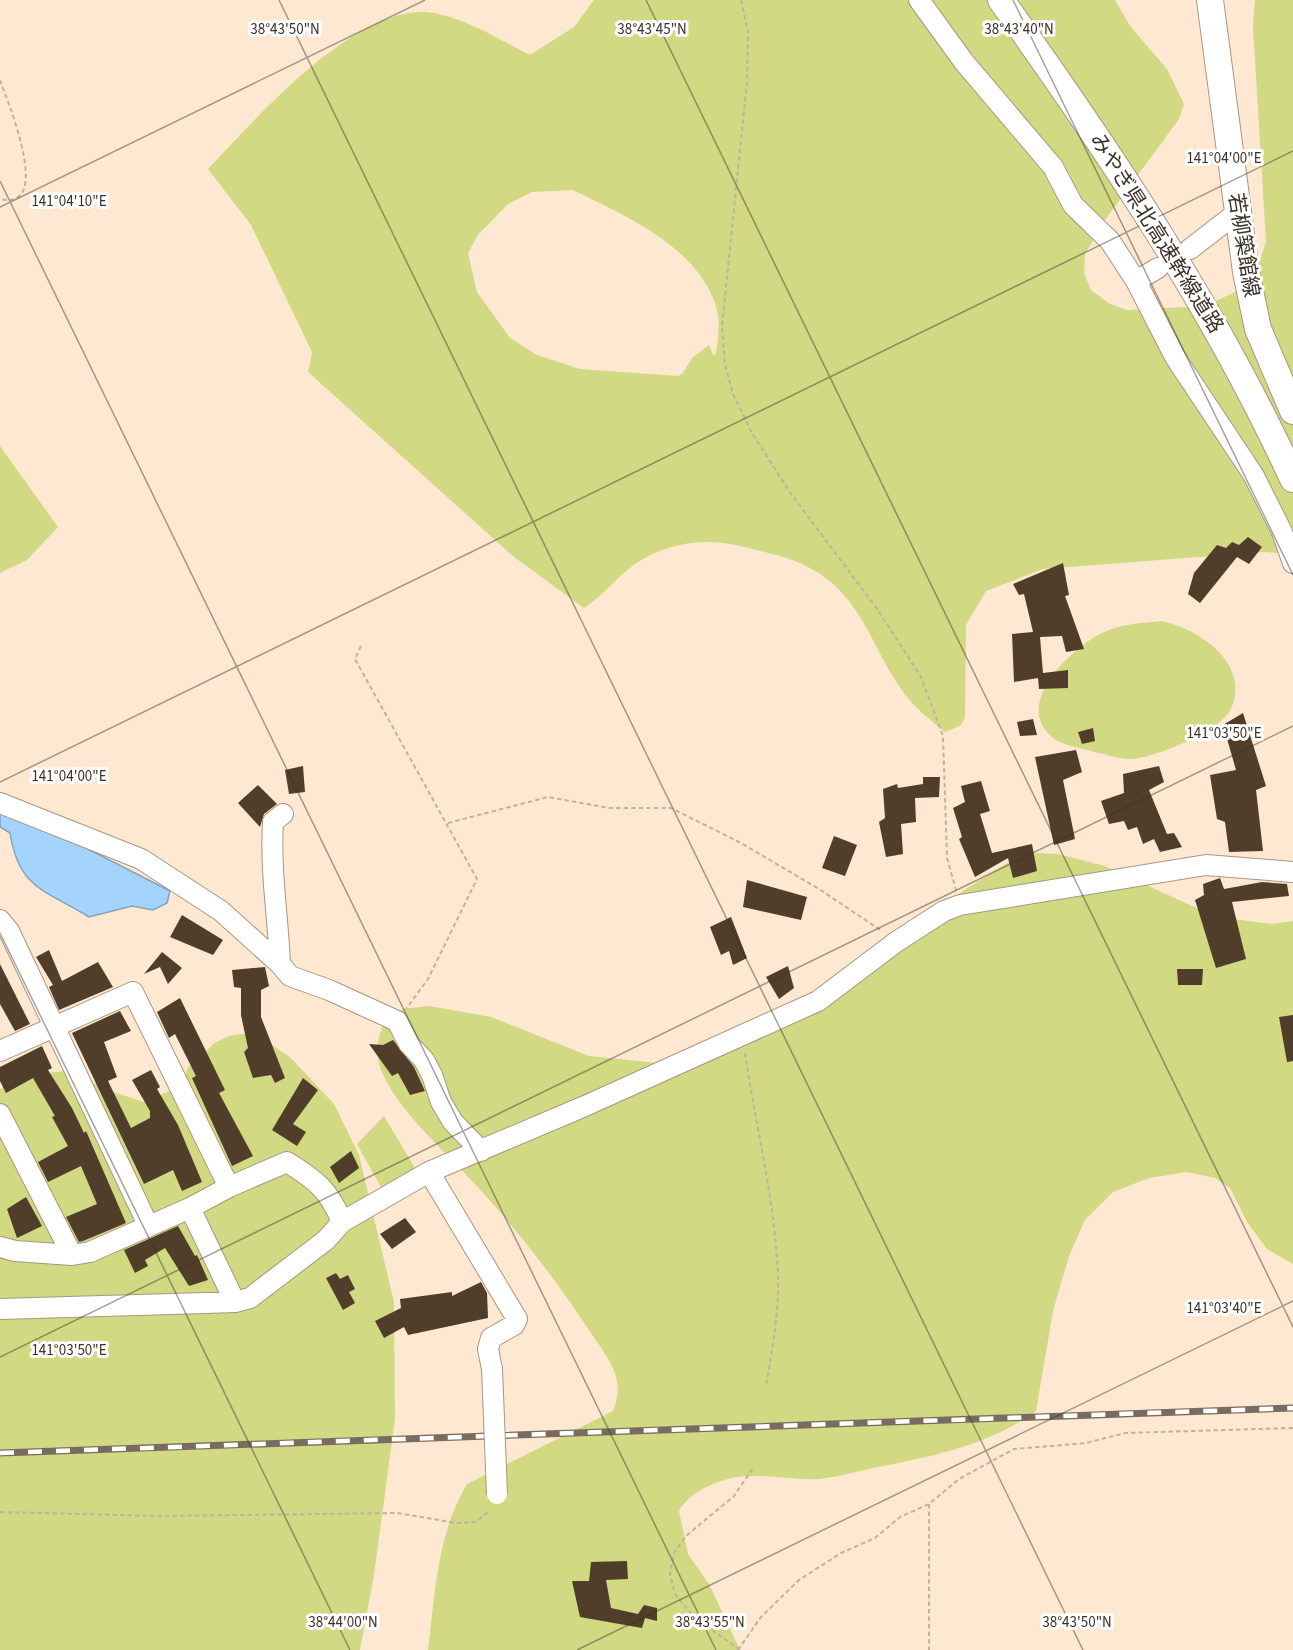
<svg xmlns="http://www.w3.org/2000/svg" width="1293" height="1650" viewBox="0 0 1293 1650" font-family="'Source Sans 3','Noto Sans JP',sans-serif">
  <rect width="100%" height="100%" fill="#ffe8d1"/>
  <path fill="#d1d982" fill-rule="evenodd" d="M594,0H1115L1130,26L1167,69L1184,104L1179,119L1105,220L1085,254L1084,273L1091,290L1110,304L1127,310L1205,306L1235,292L1255,276L1266,242L1253,27L1255,0H1293V557L1290,554L1264,552L1043,569L986,591L966,625L965,718L960,726L945,732C932,721 918,711 908,698C871,652 865,595 806,566C789,557 768,553 749,548C711,538 678,540 643,559C620,572 606,594 584,608L514,557L308,372L312,352L251,225L208,169C256,119 358,0 434,13C467,19 500,40 530,55L574,27ZM573,190C624,215 694,245 715,303C721,319 718,337 716,354L713,355L709,345L693,357L682,374L678,376L580,369L537,355L510,338L477,292L468,253L478,235L508,204L532,192Z
    M0,446L58,527L27,560L0,573Z
    M1162,621C1199,629 1251,663 1231,709C1221,731 1154,758 1131,759C1119,759 1103,754 1091,751C1080,748 1065,745 1056,740C1009,708 1069,650 1100,634C1118,624 1142,623 1162,621Z
    M1037,853L1058,854L1105,866L1216,917L1272,924L1293,921V1264L1267,1249L1247,1222L1230,1188L1215,1178L1187,1172L1149,1178L1113,1192L1085,1220L1069,1256L1053,1311L1036,1411C989,1445 934,1456 878,1467C859,1471 838,1477 819,1479C790,1481 761,1472 732,1478C712,1483 690,1492 679,1511L688,1554L709,1584L740,1650H428C435,1594 437,1534 467,1484L613,1411C617,1401 619,1392 617,1381C614,1364 602,1350 593,1336C557,1281 517,1229 472,1181C444,1150 386,1100 378,1059C375,1045 381,1031 385,1019L404,1009L429,1006L491,1017L589,1056L658,1063L766,1026L969,887L1014,859Z
    M254,1033L290,1057L334,1104L359,1155L394,1302L395,1419L374,1575L360,1650H0V1089L27,1075L66,1071L113,1092L144,1102L179,1087L189,1066L216,1042L232,1035Z
    M384,1116L418,1173L382,1189L357,1144Z"/>
  <path fill="#a4d4fe" stroke="#84a3be" stroke-width="1.5" d="M0,813L82,846L170,891L167,903L153,910L132,906L89,917C46,890 19,890 10,833L0,827Z"/>
  <path fill="#503e2b" d="M1248,537L1262,547L1249,564L1237,557L1200,603L1188,594L1194,573L1217,545L1226,548L1232,542L1239,545Z
    M1063,563L1069,595L1065,596L1084,649L1066,652L1062,636L1040,637L1043,673L1068,670V688L1039,689L1038,678L1014,682L1012,634L1033,632L1024,594L1019,595L1013,584Z
    M1243,713L1266,786L1256,790L1263,851L1229,852L1225,822L1217,819L1210,775L1236,770L1223,725Z
    M1033,719L1037,735L1020,736L1017,722Z
    M1093,728L1095,741L1082,744L1078,732Z
    M1076,750L1082,772L1063,780L1075,839L1054,845L1035,757Z
    M303,766L305,792L289,794L285,770Z
    M1159,766L1164,782L1149,790L1167,834L1174,833L1182,847L1160,852L1154,839L1143,844L1137,827L1128,830L1124,821L1109,824L1101,801L1124,793L1123,774Z
    M923,777H940L939,797L915,798L916,822L901,824L903,854L886,857L879,822L885,818L883,789L897,784L898,788L923,784Z
    M981,781L990,811L980,814L992,853L1032,844L1037,871L1013,878L1008,858L975,877L959,839L962,837L953,808L965,802L961,786Z
    M258,785L277,804L264,814L260,827L238,803Z
    M834,836L857,845L845,876L822,868Z
    M1220,878L1224,889L1262,882L1287,884L1289,896L1232,902L1246,959L1216,968L1195,900L1204,895L1203,884Z
    M747,880L807,897L801,920L743,907Z
    M182,915L223,940L213,955L170,937Z
    M731,917L747,958L733,965L729,951L721,955L710,927Z
    M49,950L62,981L98,962L113,987L59,1010L49,987L53,985L36,957Z
    M162,952L182,968L168,984L160,967L144,974Z
    M0,964L30,1024L15,1031L0,1004Z
    M788,966L794,988L779,999L766,977Z
    M265,967L269,986L261,990V1017L285,1078L275,1083L271,1075L253,1078L244,1052L248,1048L241,1015V988L234,987L232,970Z
    M1177,969H1203L1202,985H1178Z
    M180,998L225,1090L219,1093L253,1156L232,1166L192,1078L196,1076L175,1034L169,1038L157,1012Z
    M120,1011L131,1031L104,1042L117,1077L108,1081L131,1128L150,1118V1111L132,1080L151,1070L160,1087L157,1089L178,1125L202,1182L182,1191L173,1170L144,1184L72,1033Z
    M1293,1015V1061L1287,1062L1279,1017Z
    M393,1040L414,1067L425,1091L410,1095L398,1073L392,1076L369,1044L383,1045Z
    M42,1046L52,1068L48,1070L72,1108L84,1133L86,1131L126,1223L83,1241L79,1242L66,1217L97,1204L81,1166L48,1182L38,1162L68,1146L52,1117L55,1116L33,1078L6,1093L0,1081V1067Z
    M303,1078L318,1090L293,1124L306,1132L297,1146L272,1130Z
    M351,1151L359,1168L339,1183L330,1167Z
    M26,1197L42,1226L17,1238L7,1209Z
    M405,1218L416,1232L392,1249L380,1234Z
    M178,1226L195,1256L197,1255L208,1280L189,1286L165,1248L145,1260L148,1266L135,1273L124,1250Z
    M336,1273L340,1279L348,1275L355,1289L349,1292L355,1303L343,1310L326,1278Z
    M481,1282L487,1293L488,1318L408,1335L404,1327L384,1338L375,1321L401,1308L400,1299L452,1292V1296Z
    M627,1561L628,1579L606,1580L611,1608L638,1614L644,1605L657,1608V1621L645,1618L642,1628L580,1617L572,1581H589L591,1562Z"/>
  <g fill="none" stroke-linecap="round" stroke-linejoin="round">
    <defs>
      <path id="minor" d="M919,0L964,62L1053,167L1073,205L1110,241L1136,281L1175,357L1254,476L1282,532L1293,563
        M1190,249L1238,212
        M1136,281L1158,268
        M0,803L141,859L221,911L280,964L290,976L329,990L397,1021L409,1044L424,1060L432,1075L441,1102L453,1122L481,1151
        M0,920L9,931L148,1225
        M280,964C278,916 270,870 273,822L283,814
        M0,1051L133,992L229,1187L190,1208L90,1252L72,1255L15,1251L0,1247
        M0,1114L72,1255
        M429,1172L517,1319L514,1325L491,1338L488,1349L492,1369
        M229,1187L287,1162C316,1180 329,1190 342,1222
        M190,1208L235,1302
        M0,1309L206,1303L235,1302L250,1298L326,1240L342,1222L429,1172L585,1106L818,1001L896,942L944,911L960,905L1206,865L1293,872"/>
      <path id="major" d="M1001,0C1110,153 1214,307 1293,479
        M1210,0L1246,272L1258,329L1293,411"/>
    </defs>
    <use href="#minor" stroke="#ab9580" stroke-width="22"/>
    <use href="#major" stroke="#ab9580" stroke-width="28"/>
    <path stroke="#c3b09e" stroke-width="2" stroke-dasharray="4.5 3" stroke-linecap="butt" d="M741,0L748,32L747,82L722,326L725,365L733,394L752,433L789,491L878,610L921,677L943,736L947,858L956,890
      M0,80C6,98 55,212 0,199
      M361,646L355,659L477,879L428,979L406,1009
      M448,823L548,797L609,808H671L741,843L819,889L882,931
      M745,1053C756,1127 775,1201 778,1276C779,1313 772,1350 766,1386
      M929,1504V1650
      M0,1512L161,1516L397,1513L457,1523L476,1522L490,1510
      M738,1650L761,1617L799,1580L841,1553L875,1538L900,1517L929,1504L959,1479L1014,1449L1086,1443L1125,1433L1293,1428
      M740,1650L695,1618L675,1594L670,1574L674,1553L686,1536L734,1496L753,1468"/>
    <use href="#minor" stroke="#fff" stroke-width="20"/>
    <use href="#major" stroke="#fff" stroke-width="26"/>
    <defs>
      <path id="rail" d="M0,1453L1293,1408"/>
    </defs>
    <use href="#rail" stroke="#796c5e" stroke-width="7"/>
    <use href="#rail" stroke="#fff" stroke-width="4.5" stroke-dasharray="14" stroke-linecap="butt"/>
    <defs>
      <path id="minor-bridge" d="M492,1369L497,1494"/>
    </defs>
    <use href="#minor-bridge" stroke="#ab9580" stroke-width="22" stroke-linecap="butt"/>
    <use href="#minor-bridge" stroke="#fff" stroke-width="20"/>
  </g>
  <path fill="none" stroke="#3a3128" stroke-width="1.5" stroke-opacity="0.45" d="M279,0L1083,1650M646,0L1293,1327M1013,0L1293,575M0,181L716,1650M0,207L425,0M0,782L1293,151M0,933L350,1650M0,1357L1293,726M577,1650L1293,1301"/>
  <g text-anchor="middle" stroke-width="6" stroke-linejoin="round" paint-order="stroke">
    <g font-size="21" fill="#3a3128" stroke="#fff">
      <text transform="translate(1157 233) rotate(58)" y="7">みやぎ県北高速幹線道路</text>
      <text transform="translate(1244 245) rotate(81)" y="7">若柳築館線</text>
    </g>
  </g>
  <g font-size="15" text-anchor="middle" fill="#3a3128" stroke="#fff" stroke-width="6" stroke-linejoin="round" paint-order="stroke">
    <text x="285" y="34">38°43'50"N</text>
    <text x="652" y="34">38°43'45"N</text>
    <text x="1019" y="34">38°43'40"N</text>
    <text x="1224" y="163">141°04'00"E</text>
    <text x="69" y="206">141°04'10"E</text>
    <text x="1224" y="738">141°03'50"E</text>
    <text x="69" y="781">141°04'00"E</text>
    <text x="1224" y="1313">141°03'40"E</text>
    <text x="69" y="1355">141°03'50"E</text>
    <text x="343" y="1627">38°44'00"N</text>
    <text x="710" y="1627">38°43'55"N</text>
    <text x="1077" y="1627">38°43'50"N</text>
  </g>
</svg>
